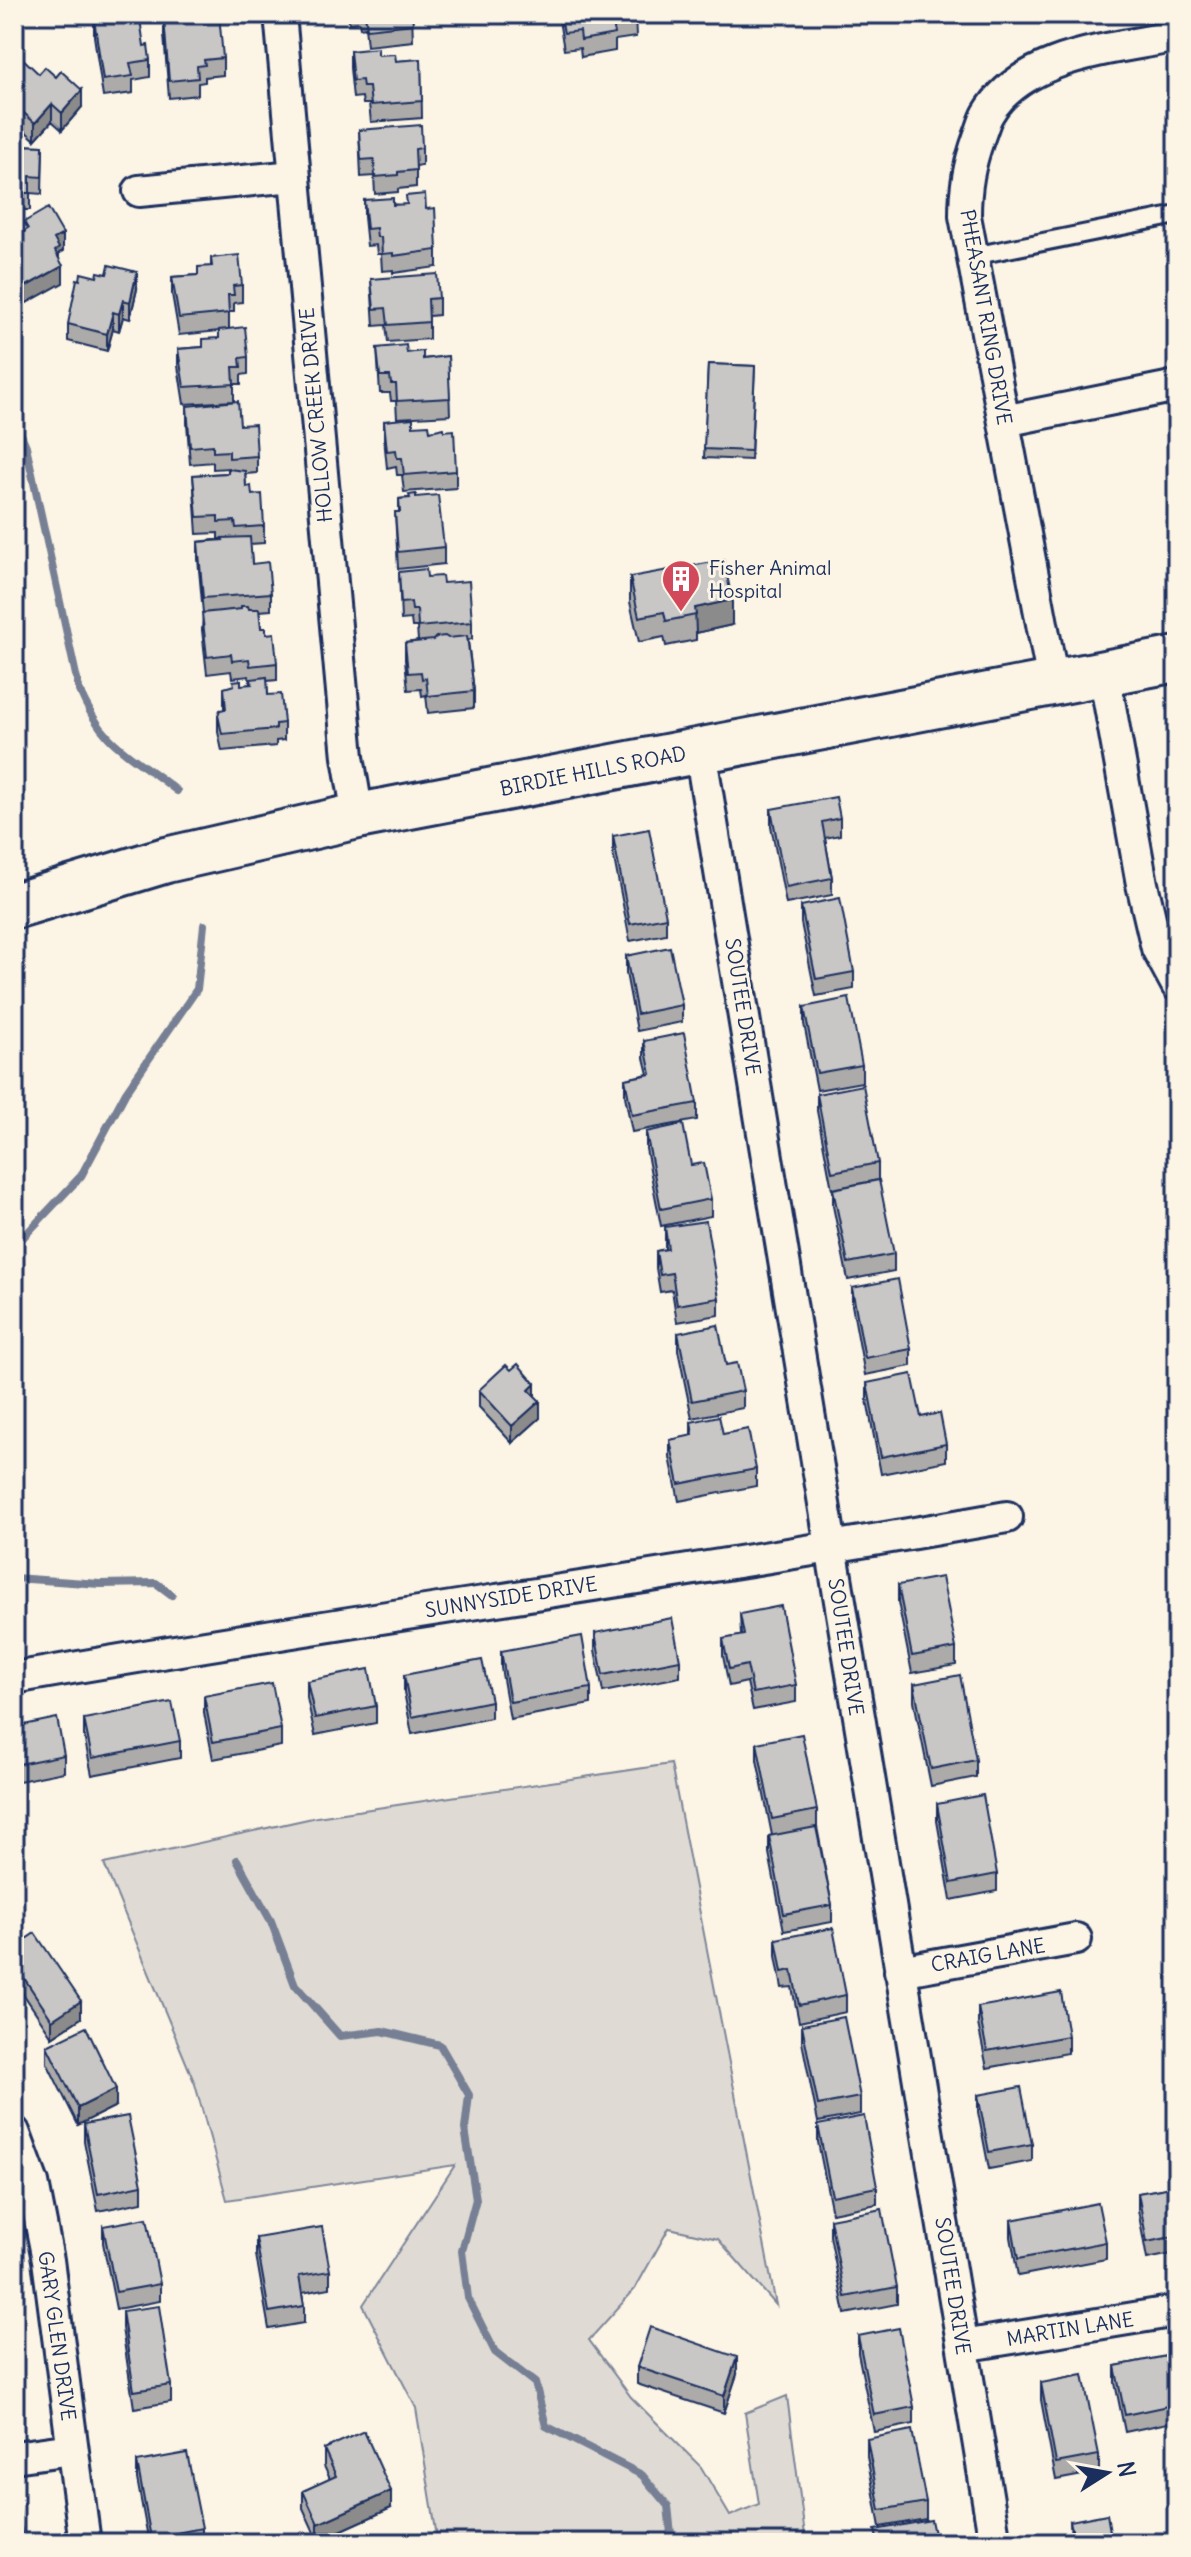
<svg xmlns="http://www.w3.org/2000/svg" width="1191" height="2557" viewBox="0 0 1191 2557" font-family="Delius,sans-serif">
  <rect width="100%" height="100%" fill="#fcf5e5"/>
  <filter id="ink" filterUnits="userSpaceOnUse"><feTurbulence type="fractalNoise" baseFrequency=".0125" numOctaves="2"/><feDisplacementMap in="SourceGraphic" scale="16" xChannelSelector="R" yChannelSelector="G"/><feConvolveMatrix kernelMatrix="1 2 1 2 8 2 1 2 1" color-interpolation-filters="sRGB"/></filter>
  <g filter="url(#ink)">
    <path fill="#dfdbd4" stroke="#7d8599" stroke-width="2" d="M671,1764L776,2305L718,2239L669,2228L635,2289L589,2340L631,2397L701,2467L730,2516L759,2504L745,2413L787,2396L806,2543H438L416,2408L363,2305L455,2165L227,2200L195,2084L104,1864L317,1817Z"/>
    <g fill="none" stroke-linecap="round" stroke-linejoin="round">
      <path stroke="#767f94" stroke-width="8" d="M14,418L26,446L79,689C104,749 131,753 177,791
        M14,1247L81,1176L126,1092L197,989L204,925
        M14,1578L100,1584L156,1583L172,1595
        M237,1860L271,1921L295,1985L340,2036L382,2031L440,2045L469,2095L465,2129L476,2199L462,2251L468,2298L495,2352L535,2383L546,2426L642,2475L668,2506L672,2543"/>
      <defs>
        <path id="lane" d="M973,256L1177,215"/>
        <path id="street" d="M280,14L348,757L358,816
          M139,191L294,176
          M1004,421L1177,386
          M1104,673L1142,884L1157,948L1177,985
          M1053,682L965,216C965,187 969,165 979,137C982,130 984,121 988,114C1023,54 1115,49 1177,36
          M700,750L995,2543
          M14,1678C344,1620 677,1576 1007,1517
          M900,1971L1076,1939
          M14,2132L33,2183L48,2260L85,2543
          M963,2346L1177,2311
          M14,2457L72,2449"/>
        <path id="secondary" d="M14,906L166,860L358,816L1177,659"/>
      </defs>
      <use href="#lane" stroke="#1b2f5e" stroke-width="22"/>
      <use href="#street" stroke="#1b2f5e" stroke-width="36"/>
      <use href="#secondary" stroke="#1b2f5e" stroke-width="50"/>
      <use href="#lane" stroke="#fcf5e5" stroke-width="16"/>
      <use href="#street" stroke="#fcf5e5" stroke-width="30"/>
      <use href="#secondary" stroke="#fcf5e5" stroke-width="44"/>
    </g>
    <path fill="#acabaa" stroke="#1b2f5e" stroke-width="2" d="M348,14H412L413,41L367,46L365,27L360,28L359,22L349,23Z
      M558,14H635L636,37L615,40V51L581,57L580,48L564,50Z
      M164,18L223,58V75L205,77V82L198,83V95L169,98L164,35Z
      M94,19L119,22L144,46L150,60V77L133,80V93L103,97L94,36Z
      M350,51L378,55L396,61L421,59L422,118L371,122L369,104H363L362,97L353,98L350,68Z
      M14,61L39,74L56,77L82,107L62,130L52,121L35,140L14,121Z
      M359,130L422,148V165L416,166V187L398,189V192L375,194L374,176L361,177Z
      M14,145L43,146L42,194L30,193V210H14Z
      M364,200L426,209L437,250V267L393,273V270L382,271L381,254H377L376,245L367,246L364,217Z
      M211,258L242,285V302L234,303V312H229V329L248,357V374L241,375V384H234V401L184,404L178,366V349L203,347L219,338V331L179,335L172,294V277L198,275L211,266Z
      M371,279L439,298V315L429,316V339L388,342L386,325L374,326Z
      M137,289L130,319L123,317L119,331L113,329L107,351L68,341V324Z
      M377,348L407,353L423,359L448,356L450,415L397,418L396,401H391L390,393H380Z
      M708,364L755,366L751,460L704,458Z
      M187,406L240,425L257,456V473L245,474L246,487L252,495L264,526V543L250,544L252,564L271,593V610L259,611L261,628L266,634L277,663V680L267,681L268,695L284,723V740L276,741V746L222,751L218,732V715L224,709V688L251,684V683H250L249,676L232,678L231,671L207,674L202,630L203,613L198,559V542L222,539H218V533L197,534L193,475L228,473L229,468L213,469V462L190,464L187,423Z
      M384,421L413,426L430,431H444L456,471V488L404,492L402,475H397L396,466L387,468L384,438Z
      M416,497L444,547V564L398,569L395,512H399V499Z
      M399,572L427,577L443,583L472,622V639L468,640L474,691V708L428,713L426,695L422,696L421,689L408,690L405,660V643L418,641L417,627H412L411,619L401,620Z
      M630,577L732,625L696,633V640L666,646L664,637L639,642L630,602Z
      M771,809L840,818V835L825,838L832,878V895L786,904L771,826Z
      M613,836L666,917V934L630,941L613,853Z
      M801,906L854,972V989L816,996L801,923Z
      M626,956L682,1005V1022L637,1031L626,973Z
      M804,1007L862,1065V1082L817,1090L804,1024Z
      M644,1041L697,1103V1120L632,1132L625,1096V1079L648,1074L644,1058Z
      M817,1094L878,1163V1180L832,1189L817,1111Z
      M646,1132L711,1199V1216L661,1226L646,1149Z
      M833,1189L894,1254V1271L848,1280L833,1206Z
      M665,1227L719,1298V1315L677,1322L672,1290L660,1292L656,1268V1251L665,1249Z
      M852,1288L911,1349V1366L865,1375L852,1305Z
      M678,1333L726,1365L743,1391V1408L692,1418L678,1350Z
      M511,1370L535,1396L540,1418L512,1443L479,1407V1390Z
      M867,1383L921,1417L946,1444V1461L881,1474L867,1400Z
      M691,1422L723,1434L756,1469V1486L679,1501L670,1457V1440L691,1436Z
      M898,1585L956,1648V1665L912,1673L898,1602Z
      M740,1614L796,1685V1702L753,1710L747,1682L729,1686L723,1656V1639L741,1636Z
      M595,1633L680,1660V1677L603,1692L595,1650Z
      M501,1651L591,1688V1704L510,1719L501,1668Z
      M404,1675L491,1701V1718L412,1734L404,1692Z
      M307,1681L376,1706V1723L315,1735L307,1698Z
      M914,1684L976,1760V1777L931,1786L914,1701Z
      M204,1696L281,1729V1746L213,1759L204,1713Z
      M84,1719L180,1741V1758L92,1775L84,1736Z
      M14,1727L64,1755V1772L14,1782Z
      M757,1743L817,1810V1827L832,1905V1922L784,1931L769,1853V1836L772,1835L757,1760Z
      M937,1804L997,1874V1891L951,1900L937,1821Z
      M776,1939L846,1995V2012L799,2022L792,1987L782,1988L776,1956Z
      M14,1947L81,2018L52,2037L20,1989L14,1993Z
      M978,2007L1068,2036V2053L987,2068L978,2024Z
      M802,2025L860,2097V2114L818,2122L802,2042Z
      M47,2046L116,2106L78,2125L47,2063Z
      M978,2095L1032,2144V2161L989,2169L978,2112Z
      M84,2124L142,2185V2202L98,2211L84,2141Z
      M818,2125L877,2187V2204L832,2213L818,2142Z
      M1177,2186V2253L1147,2259L1138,2210V2193Z
      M830,2219L897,2287V2304L845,2314L830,2236Z
      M1011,2220L1106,2242V2259L1018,2276L1011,2237Z
      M103,2226L160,2284V2301L116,2309L103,2243Z
      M256,2238L330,2271V2288L302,2293L304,2306V2323L269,2329L256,2255Z
      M122,2311L171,2385V2402L134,2408L122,2328Z
      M858,2336L914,2407V2424L874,2432L858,2353Z
      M1177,2354V2421L1125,2432L1115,2383V2366Z
      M637,2367L737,2374L724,2413L637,2384Z
      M1041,2383L1099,2455V2472L1056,2480L1041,2400Z
      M867,2439L926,2502V2519L880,2527L867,2456Z
      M324,2449L391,2508L318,2541L303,2508V2491L330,2479L324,2466Z
      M137,2462L202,2528V2543H149L137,2479Z
      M1070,2521L1112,2543H1071Z"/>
    <path fill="#8c8b8b" stroke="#1b2f5e" stroke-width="2" d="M82,90V107L62,130V113Z
      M52,104V121L35,140V123Z
      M63,234V251L59,253V265L55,268L54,239Z
      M63,266V283L14,310V293Z
      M137,272V289L130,319V302Z
      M123,300V317L119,331V314Z
      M113,312V329L107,351V334Z
      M732,600V625L696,633L695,608Z
      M535,1384V1401L529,1390Z
      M540,1401V1418L512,1443V1426Z
      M20,1972V1989L14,1993V1976Z
      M81,2001V2018L52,2037V2020Z
      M116,2089V2106L78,2125V2108Z
      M737,2357V2374L724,2413V2396Z
      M391,2491V2508L318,2541V2524Z"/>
    <path fill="#c8c7c6" stroke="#1b2f5e" stroke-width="2" d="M101,14H115L118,15L119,22L140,19L144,46L148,45L150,60L130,63L133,76L103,80L94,19L99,18Z
      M206,14H219L223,58L204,60L205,65L197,66L198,78L169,81L164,18Z
      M365,14H412L413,24L367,29Z
      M560,14H635L636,20L613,24L615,34L581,40L580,31L564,33Z
      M378,48V55L395,54L396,61L421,59L422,101L371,105L369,87H363L362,80L353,81L350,51Z
      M19,55L39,74L45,67L56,77L61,71L82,90L62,113L52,104L35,123L14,104V61Z
      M421,125L422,148L415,149L416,170L398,172V175L375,177L374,159L361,160L359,130Z
      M14,145L43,146L42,177L30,176V193H14Z
      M425,194L426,209L435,208L437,250L393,256V253L382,254L381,237H377L376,228L367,229L364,200L393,198V205L407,204L406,196Z
      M48,208L63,234L54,239L59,248L55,251L63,266L14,293V246L17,244L14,237L28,229L24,222Z
      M239,255L242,285L233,286L234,295H228L229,313L179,318L172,277L198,275V267L212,266L211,258Z
      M109,265L137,272L130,302L123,300L119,314L113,312L107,334L68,324L77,279L80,280L81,273L97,277L98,272L107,274Z
      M437,274L439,298L428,299L429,322L388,325L386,308L374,309L371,279Z
      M245,327L248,357L240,358L241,367H233L234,384L184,387L178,349L203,347V339L219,338V330Z
      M406,345L407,353L423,351V359L448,356L450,398L397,401L396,384H391L390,376H380L377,348Z
      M708,364L755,366L751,451L704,449Z
      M238,401L240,425L255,424L257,456L229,458V451L213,452V445L190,447L187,406Z
      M413,418V426L429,425L430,431L444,428V431L454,430L456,471L404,475L402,458H397L396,450L387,451L384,421Z
      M228,469L245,471L246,487L251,486L252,495L262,494L264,526L236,528L235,521L218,522V516L197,517L193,475L228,473Z
      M416,494V497L438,495L444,547L398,552L395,512H400L399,499L410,498L409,495Z
      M250,537L252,564L268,562L271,593L203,598L198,542L223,540L222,538Z
      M724,560L732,600L695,608L696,615L666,621L664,612L639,617L630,577Z
      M426,569L427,577L442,576L443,583L469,581L472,622L418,627L417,610H412L411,602L401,603L399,572Z
      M241,606H248L249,609H259L261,628H266V634L274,633L277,663L250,666L249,659L232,661L231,654L207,657L202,613L241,609Z
      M445,636L448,638L467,636L474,691L428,696L426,678L422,679L421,672L408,673L405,643L433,640L436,637Z
      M267,677L268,695L281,694L284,723L276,724V729L222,734L218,715L220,710L226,709L224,688L234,685L233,681L241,680V685L252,684L251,679Z
      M836,797L840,818L822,822L832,878L786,887L771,809Z
      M649,829L666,917L630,924L613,836Z
      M840,898L854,972L816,979L801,906Z
      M670,947L682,1005L637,1014L626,956Z
      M849,998L862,1065L817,1073L804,1007Z
      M684,1033L697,1103L632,1115L625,1079L651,1074L644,1041Z
      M863,1085L878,1163L832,1172L817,1094Z
      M683,1124L691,1165L704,1163L711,1199L661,1209L646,1132Z
      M879,1180L894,1254L848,1263L833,1189Z
      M706,1221L719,1298L677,1305L672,1273L660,1275L656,1251L668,1249L665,1227Z
      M898,1279L911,1349L865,1358L852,1288Z
      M718,1325L726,1365L737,1363L743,1391L692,1401L678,1333Z
      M518,1364L535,1384L529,1390L540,1401L512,1426L479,1390L506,1365L511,1370Z
      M912,1374L921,1417L940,1413L946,1444L881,1457L867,1383Z
      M719,1416L723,1434L748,1429L756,1469L679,1484L670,1440L693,1435L691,1422Z
      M942,1577L956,1648L912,1656L898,1585Z
      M781,1606L796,1685L753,1693L747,1665L729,1669L723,1639L744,1635L740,1614Z
      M672,1618L680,1660L603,1675L595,1633Z
      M582,1636L591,1688L510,1702L501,1651Z
      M482,1660L491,1701L412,1717L404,1675Z
      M369,1669L376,1706L315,1718L307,1681Z
      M960,1675L976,1760L931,1769L914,1684Z
      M272,1683L281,1729L213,1742L204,1696Z
      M172,1702L180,1741L92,1758L84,1719Z
      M57,1718L64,1755L14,1765V1727Z
      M802,1734L817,1810L772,1819L757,1743Z
      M983,1795L997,1874L951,1883L937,1804Z
      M816,1827L832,1905L784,1914L769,1836Z
      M833,1928L846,1995L799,2005L792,1970L782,1972L776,1939Z
      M35,1933L81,2001L52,2020L20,1972L14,1976V1947Z
      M1061,1992L1068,2036L987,2051L978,2007Z
      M844,2017L860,2097L818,2105L802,2025Z
      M86,2027L116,2089L78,2108L47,2046Z
      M1021,2087L1032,2144L989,2152L978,2095Z
      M128,2116L142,2185L98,2194L84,2124Z
      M864,2116L877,2187L832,2196L818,2125Z
      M1177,2186V2236L1147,2242L1138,2193Z
      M1098,2203L1106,2242L1018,2259L1011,2220Z
      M882,2209L897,2287L845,2297L830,2219Z
      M147,2218L160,2284L116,2292L103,2226Z
      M322,2227L330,2271L299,2276L304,2306L269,2312L256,2238Z
      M159,2306L171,2385L134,2391L122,2311Z
      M650,2327L737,2357L724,2396L637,2367Z
      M899,2328L914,2407L874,2415L858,2336Z
      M1177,2354V2404L1125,2415L1115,2366Z
      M1083,2375L1099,2455L1056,2463L1041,2383Z
      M912,2430L926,2502L880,2510L867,2439Z
      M364,2431L391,2491L318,2524L303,2491L336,2476L324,2449Z
      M187,2453L202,2528L151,2538L137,2462Z
      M19,2508L23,2543H14V2509Z
      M1107,2514L1112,2543H1075L1070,2521Z
      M931,2520L936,2543H878L875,2530Z"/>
  </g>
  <defs>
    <symbol id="building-pin" viewBox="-11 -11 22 30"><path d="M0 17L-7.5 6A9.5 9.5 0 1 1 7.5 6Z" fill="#d1495b" stroke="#fcf5e5"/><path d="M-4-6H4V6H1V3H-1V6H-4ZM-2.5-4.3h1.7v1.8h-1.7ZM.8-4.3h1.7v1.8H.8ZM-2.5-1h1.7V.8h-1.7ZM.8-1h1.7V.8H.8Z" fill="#fff"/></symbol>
  </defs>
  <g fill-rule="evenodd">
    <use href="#building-pin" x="659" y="557" width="44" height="60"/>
  </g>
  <g text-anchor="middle" stroke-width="6" stroke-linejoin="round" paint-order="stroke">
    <g font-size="20" fill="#1b2f5e" stroke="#fcf5e5">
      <text transform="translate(986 317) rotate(80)" y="7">PHEASANT RING DRIVE</text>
      <text transform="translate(316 415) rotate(-95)" y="7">HOLLOW CREEK DRIVE</text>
      <text transform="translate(593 771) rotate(-11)" y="7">BIRDIE HILLS ROAD</text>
      <text transform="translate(743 1007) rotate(81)" y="7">SOUTEE DRIVE</text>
      <text transform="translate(511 1597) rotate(-9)" y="7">SUNNYSIDE DRIVE</text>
      <text transform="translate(846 1647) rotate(81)" y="7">SOUTEE DRIVE</text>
      <text transform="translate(988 1955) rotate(-10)" y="7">CRAIG LANE</text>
      <text transform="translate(953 2286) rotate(81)" y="7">SOUTEE DRIVE</text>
      <text transform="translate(1070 2329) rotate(-9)" y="7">MARTIN LANE</text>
      <text transform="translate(57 2336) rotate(82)" y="7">GARY GLEN DRIVE</text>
    </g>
    <g font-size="20" fill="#1b2f5e" stroke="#fcf5e5" text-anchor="start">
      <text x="709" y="575">Fisher Animal<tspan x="709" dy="23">Hospital</tspan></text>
    </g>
  </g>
  <rect width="1191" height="2557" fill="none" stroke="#fcf5e5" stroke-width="48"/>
  <rect x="24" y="24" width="1143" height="2509" fill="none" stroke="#1b2f5e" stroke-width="3" filter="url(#ink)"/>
  <g transform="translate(1107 2473) rotate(79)" stroke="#fcf5e5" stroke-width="6" paint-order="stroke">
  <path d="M0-6L14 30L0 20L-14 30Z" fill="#1b2f5e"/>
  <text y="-12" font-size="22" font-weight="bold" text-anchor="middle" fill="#1b2f5e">N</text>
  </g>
</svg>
